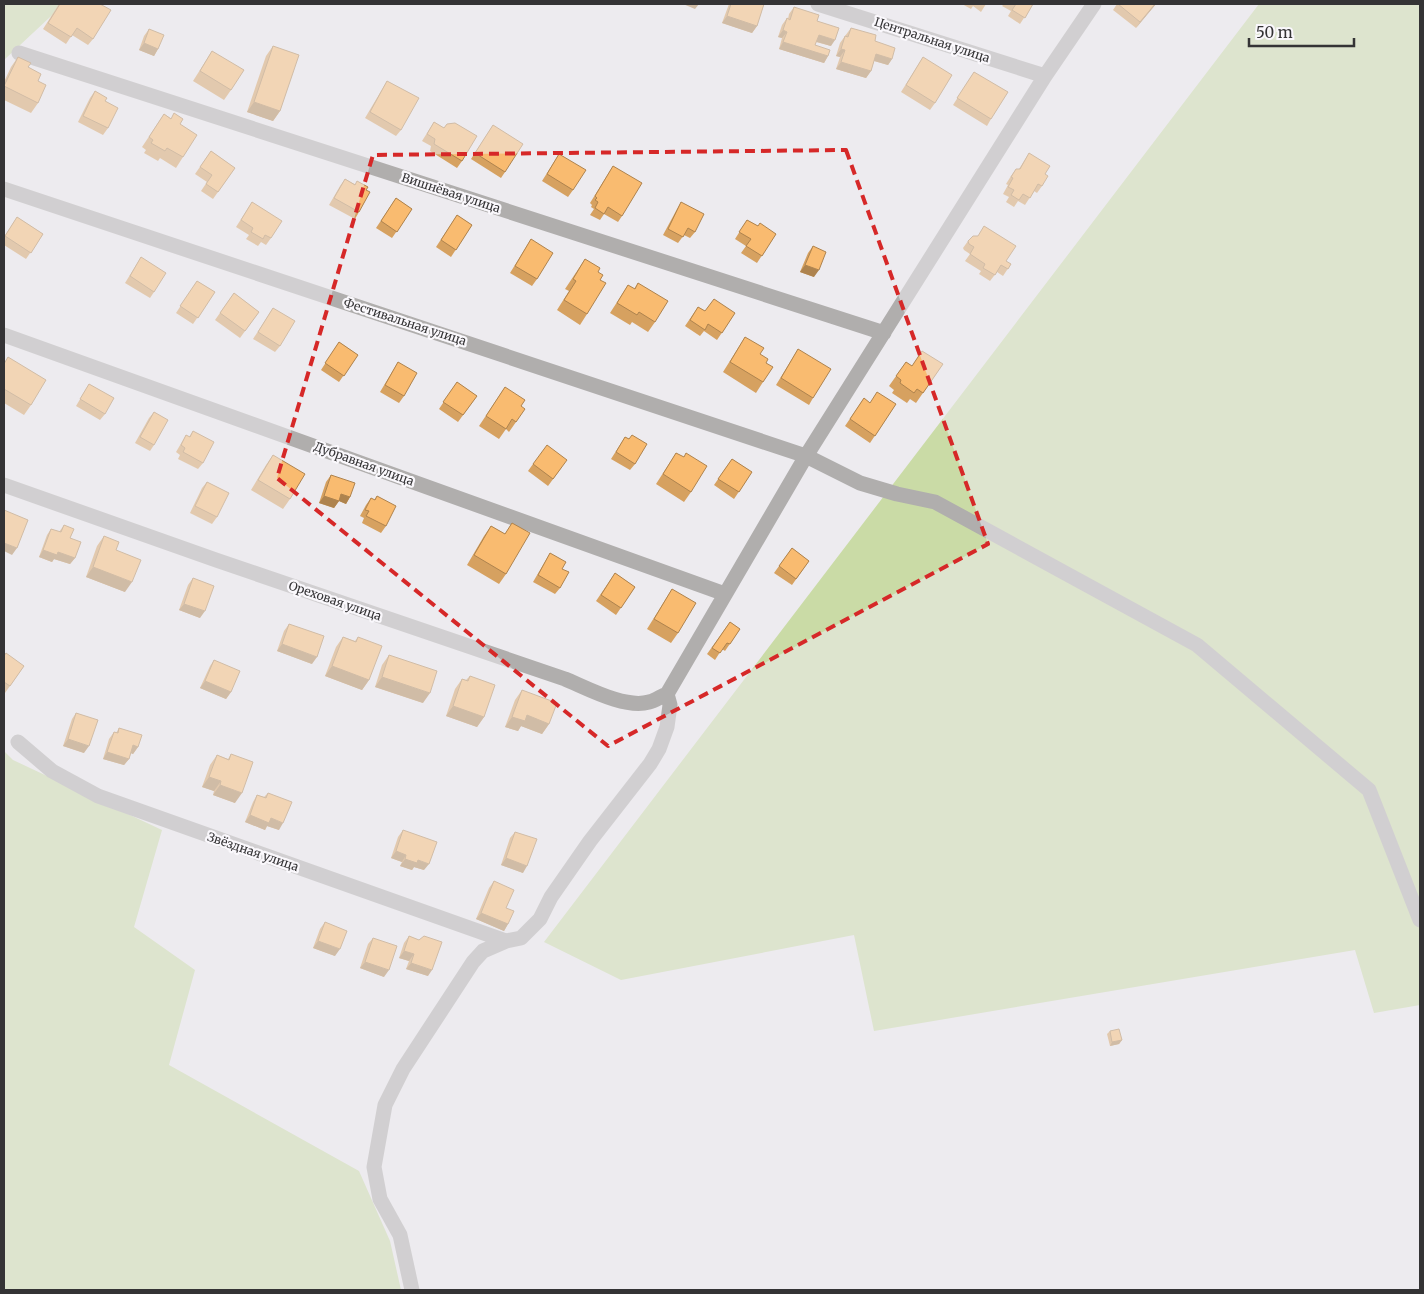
<svg xmlns="http://www.w3.org/2000/svg" width="1424" height="1294" viewBox="0 0 1424 1294" font-family="Merriweather,serif">
  <rect width="100%" height="100%" fill="#edebef"/>
  <path fill="#cadba6" d="M4,4H64L4,60Z
    M1259,4H1420V1005L1374,1013L1355,950L874,1031L854,935L621,980L544,942Z
    M4,751L13,760L162,830L134,927L195,970L169,1065L359,1171L390,1241L401,1290H4Z"/>
  <g fill="none" stroke-linecap="round" stroke-linejoin="round">
    <path stroke="#b0aead" stroke-width="15" d="M818,4L1045,76
      M19,53L884,333
      M4,189L806,456L860,483L897,494L935,502L1197,645L1369,790L1420,920
      M4,335L725,594
      M4,485L216,560L565,679C587,688 625,709 649,702C655,701 661,696 667,694
      M18,742L52,771L98,796L506,941L521,938L540,919L551,897L590,841L650,764L659,749L667,727L670,705L667,694L806,456L1045,76L1094,4
      M412,1290L400,1235L380,1199L374,1167L385,1105L403,1069L473,962L483,951L506,941"/>
  </g>
  <path fill="#d6a160" d="M59,4H100L93,39L88,45L72,35L66,44L43,29Z
    M729,4H764L757,26L752,33L722,23Z
    M962,4H986L981,12L973,6L971,9Z
    M1004,4H1033L1020,24L1008,16L1011,11L1002,6Z
    M1117,4H1156L1136,28L1113,10Z
    M794,7L817,21L831,46L816,42L815,45L828,56L824,63L779,49L782,38L778,37L782,25L787,18L788,19L789,14Z
    M851,28L875,41L892,59L888,65L874,61L871,71L866,78L836,69L840,57L836,56L840,43L845,36Z
    M149,29L158,49L154,56L139,50L144,36Z
    M273,46L280,111L273,121L247,112L266,56Z
    M212,51L231,90L224,100L193,81Z
    M18,57L28,67L38,81V103L31,113L4,100V82L11,67Z
    M923,57L935,103L930,110L901,92Z
    M974,72L991,119L987,126L953,105Z
    M387,81L401,130L396,136L365,118Z
    M95,91L105,101L108,128L103,135L78,122L90,98Z
    M164,114L180,124L183,157L176,168L160,158L158,161L144,153L146,150L142,147Z
    M434,122L444,128L447,124L462,161L457,168L430,151L431,146L422,141Z
    M493,125L505,172L501,178L471,159Z
    M211,151L235,168L213,199L201,191L207,182L195,174Z
    M1029,153L1045,174L1042,186L1037,193L1034,191L1025,205L1018,201L1014,207L1006,202L1009,197L1003,194L1008,185L1006,184L1011,176L1016,169H1019Z
    M559,154L573,190L568,197L542,181Z
    M613,166L622,216L618,222L604,214L600,220L590,215L594,209L591,207L592,205L590,203Z
    M345,179L366,190L359,212L355,219L329,205L340,186Z
    M396,198L412,209L392,238L376,228Z
    M252,202L271,238L266,245L261,242L258,246L246,239L249,235L236,227Z
    M681,202L695,232L690,238L684,235L678,243L663,235L677,209Z
    M457,215L472,225L451,257L436,247Z
    M17,217L43,234L26,259L4,245V237Z
    M747,220L758,226L776,234L757,263L741,253L746,246L735,239Z
    M531,239L537,279L532,286L510,273Z
    M968,241L1011,264L1003,276L997,272L990,281L979,274L981,271L965,261L970,254L964,250L963,248Z
    M813,246L814,277L800,272L808,253Z
    M141,257L154,292L150,298L125,283Z
    M585,259L600,280L587,314L580,325L557,310L569,291L565,289Z
    M197,281L215,292L193,324L176,313Z
    M638,283L655,322L648,332L632,322L630,325L610,313L628,285L634,289Z
    M234,293L259,312L240,338L215,320Z
    M698,307L705,311L735,313L717,340L704,331L700,336L685,326Z
    M273,308L280,346L275,352L253,339Z
    M745,337L760,354L766,363L763,382L756,393L723,372Z
    M339,342L358,355L339,382L321,370Z
    M798,349L813,398L809,405L776,385Z
    M8,357L31,405L24,415L4,403V363Z
    M398,362L404,396L399,403L380,392Z
    M906,362L912,366L943,364L916,403L910,399L907,403L892,393L894,390L889,386Z
    M457,382L477,396L458,422L439,409Z
    M89,384L105,414L100,420L76,406Z
    M505,387L521,406L516,422L509,432L506,429L499,439L479,426Z
    M864,398L870,403L896,404L870,443L845,426Z
    M154,412V445L150,451L135,443L149,418Z
    M193,431L203,463L198,469L178,459L180,455L176,452L186,435L189,437Z
    M625,437L629,439L635,464L630,470L611,459Z
    M676,453L683,457L691,492L684,502L656,484Z
    M273,455L290,499L283,509L251,490L266,465Z
    M732,459L752,472L734,499L714,485Z
    M533,464L562,467L548,486L528,471Z
    M331,475L350,497L346,504L339,501L334,508L319,503L326,482Z
    M207,482L217,517L212,524L190,513L202,488Z
    M377,496L386,526L381,533L362,523L364,518L360,516L366,505L371,498L374,500Z
    M512,523L506,574L499,584L467,565L484,536L491,526L505,534Z
    M64,525L70,538L75,558L70,564L54,559L52,562L39,557L47,535L51,529L59,532Z
    M104,536L116,550L125,592L86,577L97,546Z
    M792,548L809,561L792,585L774,573Z
    M550,553L562,569L560,588L555,594L533,582Z
    M615,573L635,587L616,615L596,601Z
    M193,578L200,618L179,610L188,585Z
    M672,589L678,633L671,643L647,629Z
    M730,622L740,629L725,651L722,649L715,660L707,654Z
    M289,624L312,664L277,651L284,631Z
    M343,637L355,641L358,637L369,680L362,690L325,676L336,647Z
    M389,655L423,703L375,687L382,665Z
    M4,656L24,666L5,693L4,692Z
    M214,660L231,692L226,699L200,688L210,666Z
    M470,676L484,717L477,727L446,716L455,689L462,679L466,680Z
    M522,690L549,724L542,734L521,726L518,731L505,727L515,700Z
    M76,713L84,753L63,746L72,719Z
    M119,728L138,747L133,754L131,753L129,759L124,765L103,759L109,739L114,732L116,733Z
    M231,754L235,803L213,795L214,791L202,787L210,765L217,755L228,759Z
    M268,793L279,830L267,826L265,830L245,822L253,802L257,795L264,797Z
    M403,830L424,870L414,867L412,870L400,866L402,862L391,858L398,837Z
    M515,832L523,873L501,865L510,838Z
    M494,881L506,908L508,924L504,931L476,919L489,888Z
    M325,922L335,956L313,948L320,929Z
    M409,936L419,940L428,976L406,969L409,961L399,958L404,943Z
    M373,938L384,977L360,968L368,944Z
    M1110,1031L1122,1040L1119,1044L1110,1046L1107,1034Z"/>
  <path fill="#ae834e" d="M683,4H699L695,9Z
    M1155,4H1156L1136,28L1140,22Z
    M727,16L757,26L752,33L722,23Z
    M783,30L787,32L782,38L778,37Z
    M819,35L835,40L831,46L814,41Z
    M783,42L828,56L824,63L779,49Z
    M144,43L158,49L154,56L139,50Z
    M841,49L845,50L840,57L836,56Z
    M876,54L892,59L888,65L871,60Z
    M841,62L871,71L866,78L836,69Z
    M254,102L280,111L273,121L247,112Z
    M805,265L819,270L814,277L800,272Z
    M341,494L350,497L346,504L339,501L334,508L319,503L324,496Z
    M4,543L17,548L12,555L4,551Z
    M43,550L58,552L75,558L70,564L54,559L52,562L39,557Z
    M93,567L132,582L125,592L86,577Z
    M184,604L205,611L200,618L179,610Z
    M282,644L317,657L312,664L277,651Z
    M332,666L369,680L362,690L325,676Z
    M382,677L430,693L423,703L375,687Z
    M205,681L231,692L226,699L200,688Z
    M453,706L484,717L477,727L446,716Z
    M527,715L549,724L542,734L521,726L518,731L505,727L512,717Z
    M68,739L89,746L84,753L63,746Z
    M133,745L138,747L133,754L128,752Z
    M107,752L129,759L124,765L103,759Z
    M209,777L221,781L214,791L202,787Z
    M220,785L242,793L235,803L213,795Z
    M250,815L271,818L283,823L279,830L267,826L265,830L245,822Z
    M396,851L406,855L402,862L391,858Z
    M506,858L527,866L523,873L501,865Z
    M405,859L418,860L429,864L424,870L414,867L412,870L400,866Z
    M481,913L508,924L504,931L476,919Z
    M318,941L340,949L335,956L313,948Z
    M404,951L414,954L409,961L399,958Z
    M365,962L389,970L384,977L360,968Z
    M411,963L432,970L428,976L406,969Z
    M1122,1040L1119,1044L1110,1046L1112,1042Z"/>
  <path fill="#f9bb70" stroke="#ae834e" d="M60,4H100L111,10L93,39L77,28L71,37L48,23Z
    M731,4H764L757,26L727,16Z
    M1015,4H1033L1025,18L1012,10L1016,4Z
    M1118,4H1155L1140,22Z
    M794,7L819,15L817,21L839,28L835,40L819,35L815,45L830,50L828,56L783,42L787,32L783,30L787,18L790,20Z
    M851,28L876,35L875,41L895,48L892,59L876,54L871,71L841,62L845,50L841,49L845,36L848,37Z
    M149,29L164,35L158,49L144,43Z
    M273,46L299,55L280,111L254,102Z
    M212,51L244,70L231,90L200,71Z
    M18,57L31,63L28,67L41,74L38,81L46,85L38,103L4,86Z
    M923,57L952,75L935,103L906,85Z
    M974,72L1008,92L991,119L957,98Z
    M387,81L419,98L401,130L370,112Z
    M95,91L107,98L105,101L118,108L108,128L83,116Z
    M174,113L183,119L180,124L197,135L183,157L167,148L165,151L151,143L153,140L149,137L164,114L171,119Z
    M434,122L444,128L447,124L455,123L477,136L462,161L434,144L435,139L427,134Z
    M493,125L523,144L505,172L475,153Z
    M211,151L235,168L218,192L206,184L212,175L200,167Z
    M1029,153L1050,166L1045,174L1048,176L1042,186L1038,184L1030,198L1023,194L1019,200L1011,195L1014,190L1008,187L1013,178L1011,177L1016,169H1020Z
    M559,154L586,170L573,190L547,174Z
    M613,166L642,183L622,216L608,207L604,214L595,208L598,202L595,200L597,198L595,196Z
    M345,179L355,185L357,181L368,187L366,190L370,192L359,212L334,198Z
    M396,198L412,209L397,232L381,221Z
    M252,202L282,221L271,238L265,235L263,239L251,232L253,228L241,220Z
    M681,202L704,214L695,232L688,228L683,237L668,229Z
    M457,215L472,225L456,250L441,240Z
    M17,217L43,234L31,253L5,236Z
    M747,220L758,226L760,223L776,234L762,256L746,246L751,239L739,232Z
    M984,226L1016,246L1006,261L1011,264L1008,269L1001,265L995,275L983,268L985,264L970,254L974,247L969,244L968,241L973,236H978Z
    M531,239L553,253L537,279L515,266Z
    M813,246L826,252L819,270L805,265Z
    M141,257L166,273L154,292L130,276Z
    M585,259L600,268L598,272L603,275L600,280L606,283L587,314L564,300L576,281L573,279Z
    M197,281L215,292L198,318L180,306Z
    M638,283L668,301L655,322L639,312L637,315L617,303L628,285L635,289Z
    M234,293L259,312L245,331L220,313Z
    M714,299L735,313L722,333L708,324L705,330L690,320L698,307L705,311Z
    M273,308L295,321L280,346L258,332Z
    M745,337L764,348L760,354L768,359L766,363L773,367L763,382L730,362Z
    M339,342L358,355L344,376L325,363Z
    M798,349L831,369L813,398L781,378Z
    M922,351L943,364L923,393L917,389L914,393L900,383L901,380L896,376L906,362L912,366Z
    M8,357L46,380L31,405L4,389V364Z
    M398,362L417,373L404,396L385,385Z
    M457,382L477,396L463,415L443,402Z
    M89,384L114,398L105,414L80,399Z
    M505,387L525,400L521,406L525,409L516,422L512,419L506,429L486,416Z
    M877,392L896,404L875,436L850,419L864,398L870,403Z
    M154,412L168,420L154,445L140,437Z
    M193,431L214,442L203,463L183,452L185,448L181,445L186,435L190,437Z
    M632,435L647,444L635,464L616,452L625,437L629,439Z
    M547,445L567,460L553,479L533,464Z
    M676,453L684,457L686,453L707,466L691,492L663,474Z
    M273,455L305,474L290,499L258,480Z
    M732,459L752,472L739,492L718,479Z
    M331,475L355,483L350,497L341,494L339,501L324,496Z
    M207,482L229,493L217,517L195,506Z
    M377,496L396,506L386,526L366,516L369,511L365,510L371,498L375,500Z
    M4,510L28,520L17,548L4,543Z
    M512,523L530,533L506,574L474,555L491,526L505,534Z
    M64,525L74,529L70,538L81,542L75,558L58,552L57,555L43,550L51,529L61,532Z
    M104,536L119,542L116,550L141,560L132,582L93,567Z
    M792,548L809,561L796,579L779,566Z
    M550,553L566,562L562,569L569,572L560,588L538,575Z
    M615,573L635,587L621,608L601,595Z
    M193,578L214,586L205,611L184,604Z
    M672,589L696,603L678,633L654,619Z
    M730,622L740,629L730,644L727,643L720,653L712,648Z
    M289,624L324,636L317,657L282,644Z
    M343,637L356,642L358,637L382,646L369,680L332,666Z
    M6,653L24,666L10,686L4,682V656Z
    M389,655L437,671L430,693L382,677Z
    M214,660L240,671L231,692L205,681Z
    M470,676L495,685L484,717L453,706L462,679L468,681Z
    M522,690L557,703L549,724L527,715L525,721L512,717Z
    M76,713L98,720L89,746L68,739Z
    M119,728L142,735L138,747L133,745L129,759L107,752L114,732L118,733Z
    M231,754L253,762L242,793L220,785L221,781L209,777L217,755L229,760Z
    M268,793L292,802L283,823L271,818L269,823L250,815L257,795L266,798Z
    M403,830L437,842L429,864L418,860L417,863L405,859L406,855L396,851Z
    M515,832L537,839L527,866L506,858Z
    M494,881L514,890L506,908L514,911L508,924L481,913Z
    M325,922L347,931L340,949L318,941Z
    M409,936L419,940L424,936L442,942L432,970L411,963L414,954L404,951Z
    M373,938L397,946L389,970L365,962Z
    M1119,1029L1122,1040L1112,1042L1110,1031Z"/>
  <path d="M0 0H1424V1294H0ZM846,150L988,544L608,746L277,478L373,155Z" fill="#edebef" fill-opacity=".55" fill-rule="evenodd"/>
  <path fill="none" stroke="#d62828" stroke-width="4" stroke-dasharray="10 6" stroke-linejoin="round" d="M846,150L988,544L608,746L277,478L373,155Z"/>
  <g text-anchor="middle" stroke-width="4.5" stroke-linejoin="round" paint-order="stroke">
    <g font-size="12" fill="#343335" stroke="#faf8fc">
      <text transform="translate(932 40) rotate(18)" y="4">Центральная улица</text>
      <text transform="translate(451 193) rotate(18)" y="4">Вишнёвая улица</text>
      <text transform="translate(405 322) rotate(18)" y="4">Фестивальная улица</text>
      <text transform="translate(364 464) rotate(20)" y="4">Дубравная улица</text>
      <text transform="translate(335 601) rotate(19)" y="4">Ореховая улица</text>
      <text transform="translate(253 852) rotate(19)" y="4">Звёздная улица</text>
    </g>
  </g>
  <rect width="1424" height="1294" fill="none" stroke="#343335" stroke-width="10"/>
  <path d="M1249 38v8h105v-8" fill="none" stroke="#343335" stroke-width="2.5"/>
  <text x="1256" y="38" font-size="15" fill="#343335" stroke="#faf8fc" stroke-width="4" paint-order="stroke">50 m</text>
</svg>
